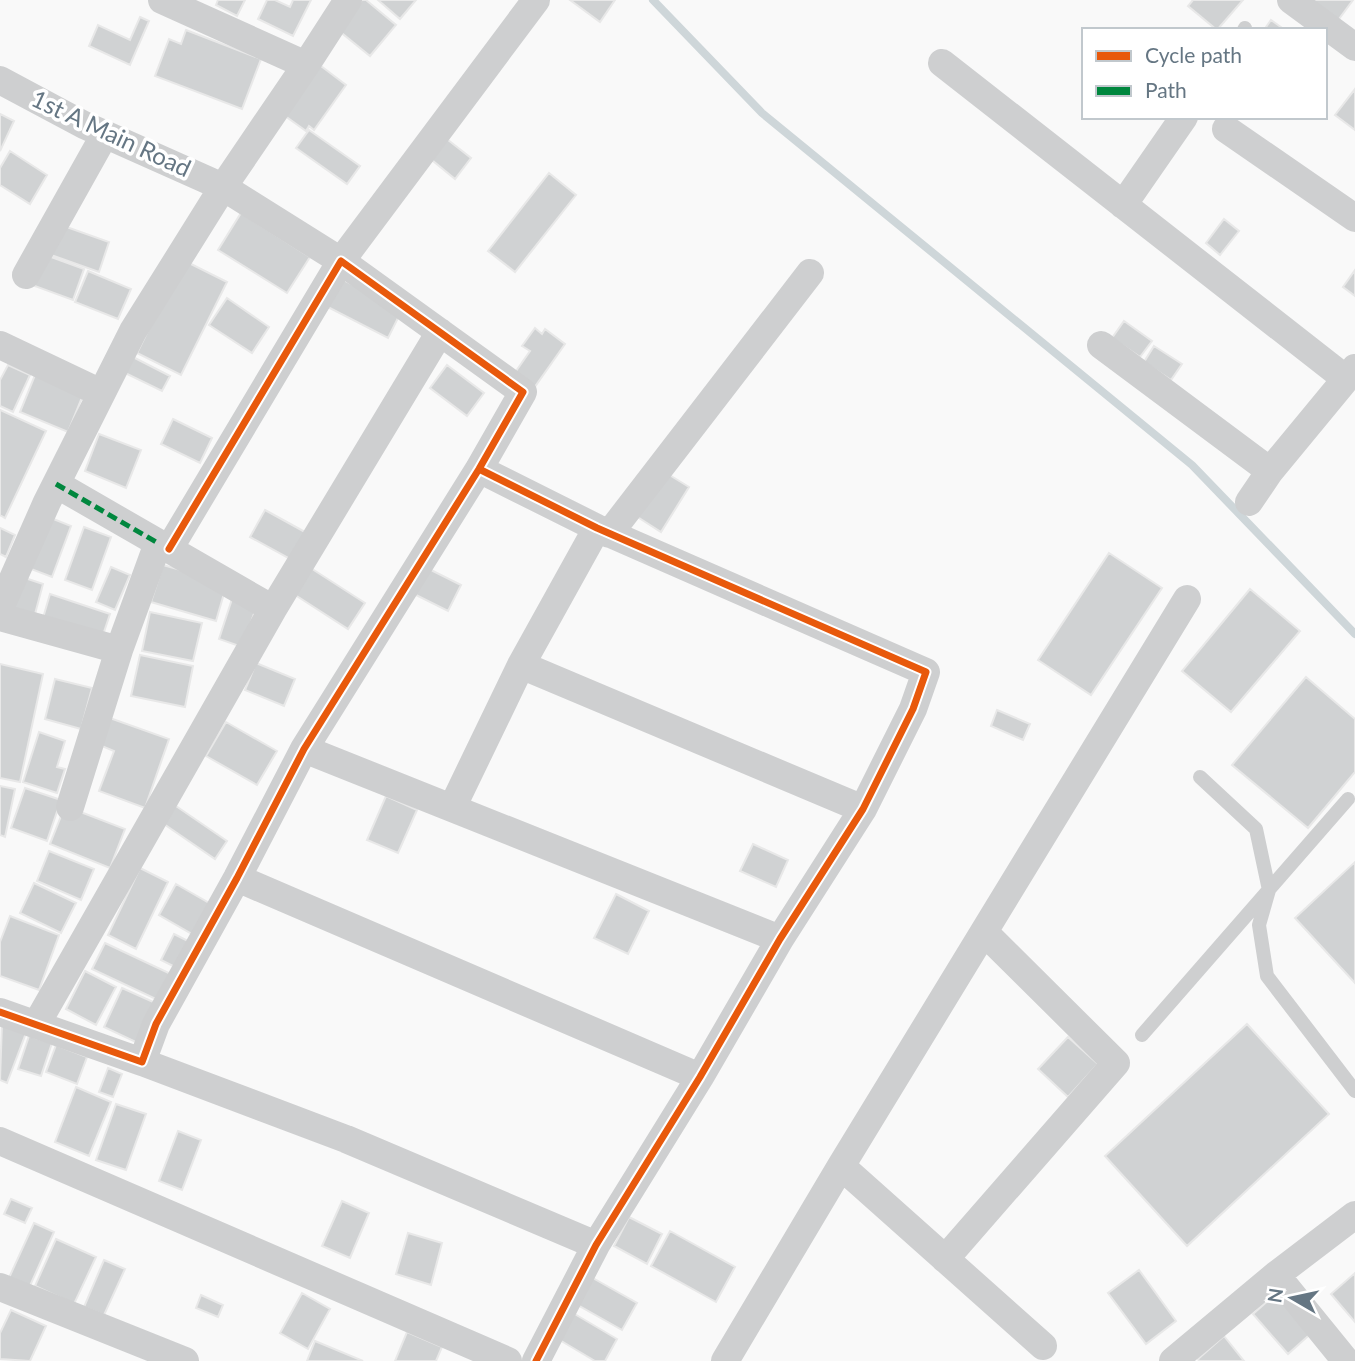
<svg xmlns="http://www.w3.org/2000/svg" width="1355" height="1361" viewBox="0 0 1355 1361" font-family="Lato,sans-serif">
  <rect width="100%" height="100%" fill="#f9f9f9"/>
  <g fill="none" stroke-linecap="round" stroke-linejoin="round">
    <path stroke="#ced6d9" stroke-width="8" d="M653,0L762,113L1192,465L1355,634"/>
  </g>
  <path fill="#d0d2d3" stroke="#e8e8e8" stroke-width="2" d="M218,0H245L237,16L216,5Z
    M267,0H275L290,7L293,0H311L293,36L258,19Z
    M362,0H366L396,25L370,56L338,30Z
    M378,0H416L400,19Z
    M570,0H615L600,22Z
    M1193,0H1243L1217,30L1188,6Z
    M1310,0H1353L1336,23Z
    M140,17L149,21L130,65L89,46L98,25L130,40Z
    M1271,20L1285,30H1264Z
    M186,30L261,59L242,109L155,76L169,39L181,44Z
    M317,63L346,85L314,130L309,126L306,131L281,113Z
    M1355,89V130L1335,115Z
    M0,114L14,121L0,151Z
    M309,130L360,166L347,184L296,148Z
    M443,136L471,158L455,179L427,156Z
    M10,151L47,175L30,204L0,185V168Z
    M549,173L576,195L515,272L488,251Z
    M241,213L310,257L287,293L218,250Z
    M1224,219L1239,231L1220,255L1206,243Z
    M61,225L109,242L99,272L51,255Z
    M43,254L84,269L73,300L32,285Z
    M183,260L227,282L181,375L137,353Z
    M1355,270V296L1343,287Z
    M88,271L131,289L118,319L75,302Z
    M334,275L402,310L388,338L320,303Z
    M227,298L269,327L252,353L209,325Z
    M1124,321L1152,341L1140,357L1112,338Z
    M535,328L542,334L545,329L565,344L534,388L514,374L530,351L522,346Z
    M1154,346L1182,364L1171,380L1144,362Z
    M129,355L170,376L162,391L121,371Z
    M8,365L30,375L13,412L0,406V380Z
    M447,365L484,393L467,416L430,388Z
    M35,375L83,395L68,432L20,412Z
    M0,410L46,431L5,518L0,515Z
    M173,419L212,438L200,463L161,444Z
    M99,434L141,450L126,488L85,471Z
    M663,471L689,487L661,532L636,516Z
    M265,510L305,532L290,559L250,537Z
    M51,518L71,526L52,577L31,569Z
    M84,527L111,537L92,590L65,580Z
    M0,528L15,535L6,557L0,554Z
    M1109,553L1162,588L1091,695L1038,660Z
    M163,565L227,583L216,621L151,602Z
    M306,565L365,603L348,629L289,591Z
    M423,566L461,585L448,611L410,592Z
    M111,567L130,575L115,610L96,602Z
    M19,576L43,584L35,614L10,607Z
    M1250,589L1300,631L1231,712L1182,671Z
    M50,594L110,614L102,638L43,618Z
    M232,599L256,608L242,647L219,639Z
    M150,612L202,623L193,661L142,651Z
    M140,655L193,666L185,707L131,696Z
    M256,663L295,679L284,706L245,690Z
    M0,664L43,674L20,782L0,778Z
    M1306,677L1355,719V772L1308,828L1232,765Z
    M55,679L92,688L81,729L45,719Z
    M997,710L1030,724L1023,740L991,726Z
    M107,717L169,739L145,808L99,791L114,751L97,744Z
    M226,722L277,751L257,785L206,756Z
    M39,732L65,741L57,767L65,769L57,793L23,782Z
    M0,786L15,789L5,837L0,835Z
    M25,788L61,800L47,841L11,828Z
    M386,796L417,810L398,853L367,840Z
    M173,804L227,841L215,859L161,822Z
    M65,806L125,829L110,868L50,844Z
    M753,844L788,860L776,887L740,871Z
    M49,851L94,869L81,900L37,881Z
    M1355,862V983L1295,918Z
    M140,868L168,882L136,949L108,935Z
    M34,883L76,903L61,933L20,913Z
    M176,884L216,907L199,938L159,915Z
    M616,894L649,911L628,954L594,938Z
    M10,916L59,935L39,990L0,976V942Z
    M174,934L192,943L179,969L161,960Z
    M105,943L173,975L160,1001L92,969Z
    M85,971L116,987L96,1025L66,1009Z
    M122,988L160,1005L142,1045L104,1027Z
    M2,1023L26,1033L7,1083L0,1080Z
    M1247,1024L1329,1114L1187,1246L1105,1156Z
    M29,1036L52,1043L41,1076L18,1069Z
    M1068,1037L1098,1064L1068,1097L1038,1069Z
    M56,1045L87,1057L77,1084L46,1072Z
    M108,1068L122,1074L113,1097L99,1092Z
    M76,1087L111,1102L89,1156L55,1142Z
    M116,1104L146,1114L126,1170L96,1160Z
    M178,1131L201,1140L182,1190L159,1181Z
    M11,1199L32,1208L25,1223L4,1214Z
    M342,1201L369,1213L350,1258L322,1246Z
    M629,1217L662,1234L647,1264L614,1246Z
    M34,1223L54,1232L29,1288L8,1280Z
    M670,1231L735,1267L716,1302L651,1266Z
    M408,1233L442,1243L431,1285L396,1274Z
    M56,1239L96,1257L74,1304L35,1286Z
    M104,1260L125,1269L104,1315L84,1307Z
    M1139,1270L1176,1321L1146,1344L1108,1293Z
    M1355,1273V1322L1331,1294Z
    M591,1277L637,1303L622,1330L576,1304Z
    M1281,1289L1316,1329L1288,1354L1253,1314Z
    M302,1293L330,1309L308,1349L280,1333Z
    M201,1295L223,1305L218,1317L196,1308Z
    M11,1310L46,1326L30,1361L0,1359V1333Z
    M573,1313L617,1339L605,1361H595L558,1339Z
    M407,1332L442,1347L436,1361H395Z
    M1224,1336L1244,1361H1199L1198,1359Z
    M315,1341L363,1361H307Z"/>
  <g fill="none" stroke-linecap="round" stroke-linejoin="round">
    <path stroke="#cecfd0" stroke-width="14" d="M1244,30L1245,28
      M1200,777L1256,829L1269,890L1259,925L1267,976L1355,1091
      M1142,1035L1348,799"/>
    <path stroke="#cecfd0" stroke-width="28" d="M1291,0L1355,47
      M942,63L1346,379L1355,368
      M306,65L348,0
      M0,80L84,125L223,187L341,261L536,0
      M1226,129L1355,218
      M1123,205L1184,117
      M26,275L105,134
      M0,345L101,393
      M1101,345L1270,471
      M479,469L597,528L926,672L913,709L863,809L780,939L700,1077L596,1245L536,1361
      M56,484L273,609L440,332
      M1249,502L1270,471L1346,379
      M609,534L810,273
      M0,608L47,502L133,331L223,187L306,65L162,0
      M0,617L119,650L158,543
      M521,665L863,809
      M304,749L780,939
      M70,807L119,650
      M452,808L521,665L597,528
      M237,878L700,1077
      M0,1012L142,1062L156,1024L237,878L304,749L479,469L523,392L341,261L169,549
      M36,1025L273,609
      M142,1062L346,1139L596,1245
      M0,1141L508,1361
      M841,1166L1043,1346
      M945,1259L1116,1063L984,932
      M1276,1275L1346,1361
      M0,1287L185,1361
      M725,1361L841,1166L1187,599
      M1173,1361L1276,1275L1355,1215"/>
    <path stroke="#00873e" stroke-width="5" stroke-dasharray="10 5" stroke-linecap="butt" d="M56,484L158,543"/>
    <defs>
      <path id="cycleway" d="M479,469L597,528L926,672L913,709L863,809L780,939L700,1077L596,1245L536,1361
        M0,1012L142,1062L156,1024L237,878L304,749L479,469L523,392L341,261L169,549"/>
    </defs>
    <use href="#cycleway" stroke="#fff" stroke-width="11"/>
    <use href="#cycleway" stroke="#e8590c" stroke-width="7"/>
  </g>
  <g text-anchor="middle" stroke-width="7" stroke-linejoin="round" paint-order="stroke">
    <g font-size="24" fill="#657683" stroke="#fff">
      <text transform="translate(111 134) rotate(25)" y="8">1st A Main Road</text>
    </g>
  </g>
  <rect x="1082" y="28" width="245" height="91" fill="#ffffff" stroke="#c1c8cd" stroke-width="2"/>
  <rect x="1096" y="51" width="35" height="10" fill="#e8590c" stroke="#c1c8cd" stroke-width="2"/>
  <text x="1145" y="63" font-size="21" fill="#657683">Cycle path</text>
  <rect x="1096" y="86" width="35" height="10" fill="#00873e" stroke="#c1c8cd" stroke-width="2"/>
  <text x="1145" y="98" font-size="21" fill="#657683">Path</text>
  <g transform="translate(1292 1298) rotate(279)" stroke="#ffffff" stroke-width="5" paint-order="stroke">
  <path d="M0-5L12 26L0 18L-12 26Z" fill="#657683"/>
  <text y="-10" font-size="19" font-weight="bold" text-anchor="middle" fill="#657683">N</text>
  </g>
</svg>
